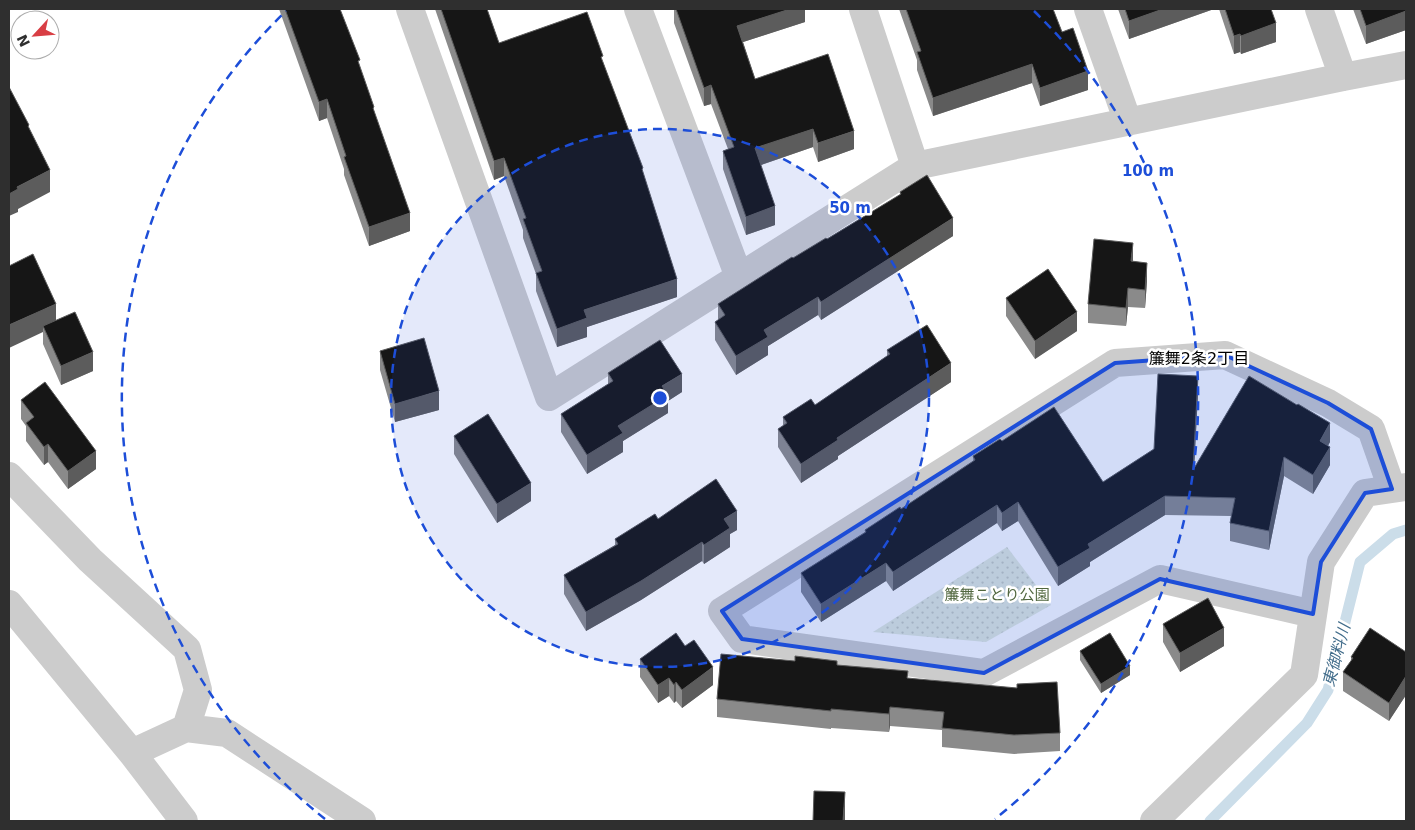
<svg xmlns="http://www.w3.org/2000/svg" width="1415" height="830" viewBox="0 0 1415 830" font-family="'DejaVu Sans','Noto Sans JP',sans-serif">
  <defs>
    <pattern id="park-dots" width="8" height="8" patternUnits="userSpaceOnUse" patternTransform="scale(1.25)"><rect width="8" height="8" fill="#e4ebde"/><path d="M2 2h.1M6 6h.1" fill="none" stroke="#c4cabf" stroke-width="1.8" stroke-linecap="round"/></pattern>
  </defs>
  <rect width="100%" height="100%" fill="#fff"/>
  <path fill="url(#park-dots)" d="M1007,547L1051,605L986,642L873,632Z"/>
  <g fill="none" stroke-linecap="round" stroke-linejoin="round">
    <path stroke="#cbdde9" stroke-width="11" d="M1210,821L1307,723L1328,690L1360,562L1393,534L1406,530"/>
    <path stroke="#ccc" stroke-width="28" d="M410,9L549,397L915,166L1343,77L1406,65
      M638,9L739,277
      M863,9L915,166
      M1088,9L1128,122
      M1319,9L1343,77
      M9,476L90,560L187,649L198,690L186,728
      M9,604L132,753L184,821
      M1313,614L1160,579L984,673L742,639L722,611L1115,363L1225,355L1328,403L1371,429L1392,489
      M132,753L186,728L227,733L362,821
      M1154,821L1304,675L1321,562L1365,493L1406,487"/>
  </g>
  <path fill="#8a8a8a" d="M279,9H340L374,111L410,231L369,246L344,175V169L327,118L319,121Z
    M435,9H487L499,43L603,62L643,173L677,297L587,327V337L557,347L536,291V274L523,238V230L504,176L494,180Z
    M674,9H805V22L743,42L755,79L854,149L818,162L813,147L761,165L775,225L746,235L723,169V151L728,149L711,104L704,106L674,23Z
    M899,9H1053L1062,32L1088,90L1040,106L1032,83L933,116L917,70V60Z
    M1118,9H1214L1129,39Z
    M1219,9H1271L1276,42L1241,54L1240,52L1234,54Z
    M1353,9H1406V30L1366,44Z
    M900,192L953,236L821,320L818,315L768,346V355L736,375L715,340V322L718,320V304L900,195Z
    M1133,262L1147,281L1145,308L1128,307L1126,326L1088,323V304Z
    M9,266L56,320L93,371L61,385L43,344V332Z
    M1006,298L1077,331L1035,359L1006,316Z
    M887,350L951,382L838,456V459L801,483L778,447V429L783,426V417L815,405L887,356Z
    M380,351L439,410L395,422L380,370Z
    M608,373L682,392L668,401V413L623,441V452L587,474L561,432V414L608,384Z
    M1198,394L1194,469L1330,442L1328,446L1330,465L1313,494L1284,476L1269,550L1230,541V523L1231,516L1165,515L1090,562V566L1058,586L1018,521L1002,531L997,523L893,591L886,581L821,622L801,592V573L865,532V530L901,509L973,461V456L1002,441L1103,482L1154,449Z
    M21,400L96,469L68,489L48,462L44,465L26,441V426L21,419Z
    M454,436L531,501L497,523L454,454Z
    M658,519L737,530L730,534V547L704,564L702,561L641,600L586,631L564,594V575L615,545V539Z
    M1163,624L1224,646L1180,672L1163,642Z
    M685,646L713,685L682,708L676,701L674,703L669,696L658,703L640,677V659Z
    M1080,651L1130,675L1101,693L1080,660Z
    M1406,652V695L1389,721L1343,691V672L1351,661V657Z
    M795,661L837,665L908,678L1060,733V751L1014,754L942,747V730L890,726L889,732L831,728V729L717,717V699Z"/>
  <path fill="#5c5c5c" d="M790,9H805V22L737,44V26Z
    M1163,9H1214L1129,39V21Z
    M1406,11V30L1366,44V26Z
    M1276,23V42L1241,54V36Z
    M1240,34V52L1234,54V36Z
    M1032,64V83L933,116V98Z
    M1088,71V90L1040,106V88Z
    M711,85V104L704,106V88Z
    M327,99V118L319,121V102Z
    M813,129V147L755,167V148Z
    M854,131V149L818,162V143Z
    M504,158V176L494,180V161Z
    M50,170V192L18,209V212L9,216V194L17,187Z
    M775,206V225L746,235V217Z
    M410,213V231L369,246V227Z
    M953,218V236L821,320V302Z
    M1133,243V261H1131Z
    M1147,263V281L1145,308V290Z
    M677,279V297L587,327V337L557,347V329L584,310Z
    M1128,288V307L1126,326V308Z
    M818,297V315L768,346V355L736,375V356L764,330Z
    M56,304V326H43V332L9,348V325Z
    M1077,312V331L1035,359V341Z
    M93,352V371L61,385V366Z
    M951,363V382L838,456V459L801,483V464L837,438Z
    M682,374V392L668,401V413L623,441V452L587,474V455L618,426L662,386Z
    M1198,376V394L1193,489V470Z
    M439,391V410L395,422V404Z
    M1330,423V442L1320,459V441Z
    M48,444V462L44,465V447Z
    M1330,447V465L1313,494V475Z
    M96,451V469L68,489V471Z
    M1284,457V476L1269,550V531Z
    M531,483V501L497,523V504Z
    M1165,496V515L1090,562V566L1058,586V567L1088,544Z
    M1018,502V521L1002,531V513Z
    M997,505V523L893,591V572Z
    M737,511V530L730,534V547L704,564V545L724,519Z
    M702,542V561L641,600L586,631V612Z
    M886,563V581L821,622V604Z
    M1224,628V646L1180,672V653Z
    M1130,666V675L1101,693V684Z
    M713,667V685L682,708V690Z
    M1406,676V695L1389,721V703Z
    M669,678V696L658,703V685Z
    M676,682V701L674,703V685Z
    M890,707V726L889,732V714Z
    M845,792V821H843Z"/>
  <path fill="#161616" stroke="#5c5c5c" d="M285,9H340L360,60L358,61L374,107L373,108L410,213L369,227L344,157L346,156L327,99L319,102Z
    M441,9H487L499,43L587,12L603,56L601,57L643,168L642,169L677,279L584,310L587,318L557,329L536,273L542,271L523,219L526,218L504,158L494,161Z
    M676,9H790L737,26L755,79L828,54L854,131L818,143L813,129L755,148L775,206L746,217L723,151L734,147L711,85L704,88Z
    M906,9H1053L1062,32L1073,28L1088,71L1040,88L1032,64L933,98L917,52L921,51Z
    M1125,9H1163L1129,21Z
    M1225,9H1271L1276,23L1241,36L1240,34L1234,36Z
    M1360,9H1406V11L1366,26Z
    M9,87L29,125L28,126L50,170L17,187L18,189L9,194Z
    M927,175L953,218L821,302L818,297L764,330L768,337L736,356L715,322L725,315L718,304L792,257L793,258L826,238L827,239L901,194L900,192Z
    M1094,239L1133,243L1131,261L1147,263L1145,290L1128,288L1126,308L1088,304Z
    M33,254L56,304L9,325V266Z
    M1048,269L1077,312L1035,341L1006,298Z
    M75,312L93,352L61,366L43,326Z
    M927,325L951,363L837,438L838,440L801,464L778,429L787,423L783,417L811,399L815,405L890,354L887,350Z
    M424,338L439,391L395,404L380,351Z
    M660,340L682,374L662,386L668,395L618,426L623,433L587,455L561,414L613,381L608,373Z
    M1158,374L1198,376L1193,470L1249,376L1297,405L1298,404L1330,423L1320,441L1330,447L1313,475L1284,457L1269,531L1230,523L1235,498L1165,496L1088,544L1090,548L1058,567L1018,502L1002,513L997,505L893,572L886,563L821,604L801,573L866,532L865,530L900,507L901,509L975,460L973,456L1000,439L1002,441L1054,407L1103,482L1154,449Z
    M45,382L96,451L68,471L48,444L44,447L26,423L34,417L21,400Z
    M488,414L531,483L497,504L454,436Z
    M716,479L737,511L724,519L730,528L704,545L702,542L641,581L586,612L564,575L618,544L615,539L655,514L658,519Z
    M1208,598L1224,628L1180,653L1163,624Z
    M1370,628L1406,652V676L1389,703L1343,672L1353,658L1351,657Z
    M676,633L685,646L694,640L713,667L682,690L676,682L674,685L669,678L658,685L640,659Z
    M1110,633L1130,666L1101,684L1080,651Z
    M721,654L795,661V656L837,661V665L908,671L907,678L1017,688V684L1057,682L1060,733L1014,735L942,728L944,712L890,707L889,714L831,709V711L717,699Z
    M814,791L845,792L843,821H813Z"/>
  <path fill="#1d4ed8" fill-opacity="0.2" stroke="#1d4ed8" stroke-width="4" stroke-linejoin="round" d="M1225,355L1328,403L1371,429L1392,489L1365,493L1321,562L1313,614L1160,579L984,673L742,639L722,611L1115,363Z"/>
  <circle cx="660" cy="398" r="269" fill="#1d4ed8" fill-opacity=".12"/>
  <g fill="none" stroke="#1d4ed8" stroke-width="2.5" stroke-dasharray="9 6">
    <circle cx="660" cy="398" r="269"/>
    <path d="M325 819A538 538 0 0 1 286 11M1034 11A538 538 0 0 1 995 819"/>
  </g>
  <g text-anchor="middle" stroke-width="5" stroke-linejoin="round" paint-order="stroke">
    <g font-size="15" fill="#51673f" stroke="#fff">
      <text x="997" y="600">簾舞ことり公園</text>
    </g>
    <g font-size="16" fill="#000" stroke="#fff">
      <text x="1199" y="364">簾舞2条2丁目</text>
    </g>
    <g font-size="16" font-style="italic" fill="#426d8b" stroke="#fff">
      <text transform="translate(1336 655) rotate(-75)" y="6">東御料川</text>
    </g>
  </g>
  <circle cx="660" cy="398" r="8" fill="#1d4ed8" stroke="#fff" stroke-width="2.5"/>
  <g font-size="15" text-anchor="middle" font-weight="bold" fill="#1d4ed8" stroke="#fff" stroke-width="5" stroke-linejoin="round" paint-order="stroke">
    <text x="1148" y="176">100 m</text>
    <text x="850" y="213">50 m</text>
  </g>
  <rect width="1415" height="830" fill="none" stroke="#2f2f2f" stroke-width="20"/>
  <g transform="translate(35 35) rotate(244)"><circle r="24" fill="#ffffff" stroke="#acacac"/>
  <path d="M0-4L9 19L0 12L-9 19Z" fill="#d83e44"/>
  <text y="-8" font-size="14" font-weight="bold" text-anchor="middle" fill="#2f2f2f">N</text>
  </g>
</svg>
